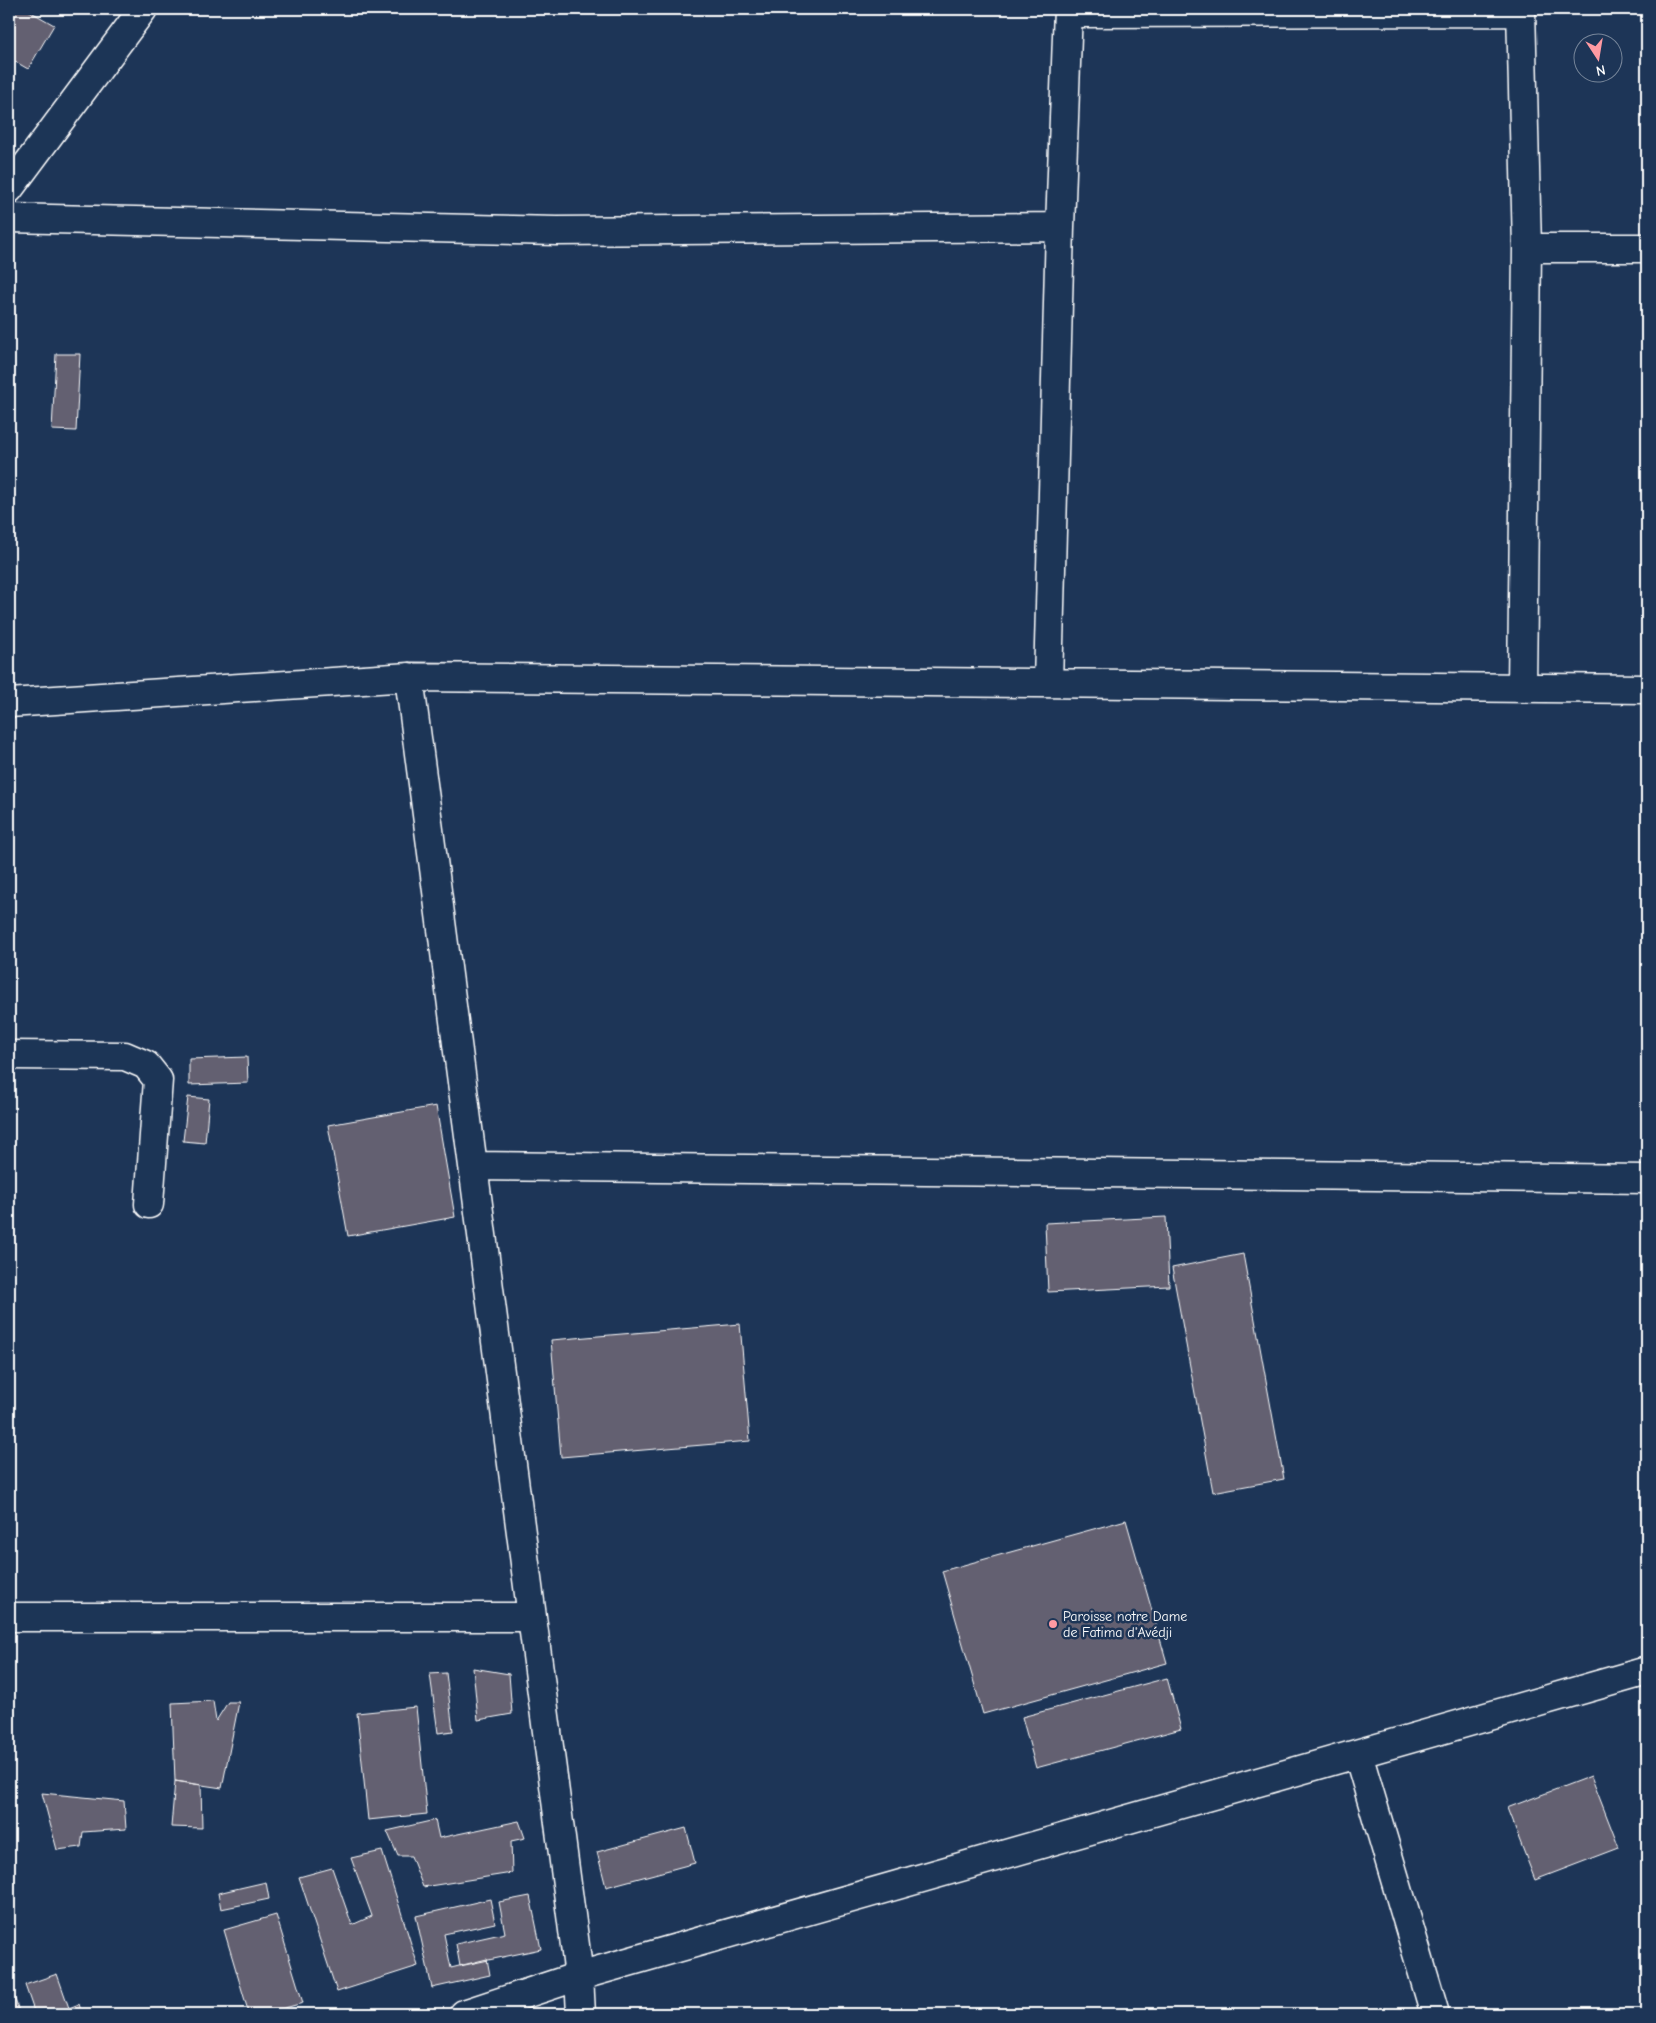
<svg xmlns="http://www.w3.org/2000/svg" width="1656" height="2023" viewBox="0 0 1656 2023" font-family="'Comic Neue',sans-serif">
  <rect width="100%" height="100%" fill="#1d3557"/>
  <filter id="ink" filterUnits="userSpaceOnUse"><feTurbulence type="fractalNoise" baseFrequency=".02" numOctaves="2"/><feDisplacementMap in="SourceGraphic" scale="10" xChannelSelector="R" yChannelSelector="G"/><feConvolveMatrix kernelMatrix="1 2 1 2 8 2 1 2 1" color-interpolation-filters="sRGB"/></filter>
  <g filter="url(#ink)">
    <path fill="#646071" stroke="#fff" d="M9,9H26L54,25L28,69L9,58Z
      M56,354H80L76,431L52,430Z
      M247,1057L248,1083L189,1085V1059Z
      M188,1097L209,1099L205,1143L183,1141Z
      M436,1106L455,1217L348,1236L328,1125Z
      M1166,1217L1169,1286L1048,1292L1045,1223Z
      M1243,1254L1284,1479L1213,1492L1172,1268Z
      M740,1324L750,1441L561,1457L551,1340Z
      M1126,1520L1167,1663L983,1714L942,1571Z
      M473,1668L509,1674L512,1714L478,1720Z
      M446,1673L453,1731L438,1733L430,1674Z
      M1167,1678L1181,1729L1036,1768L1022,1717Z
      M213,1701L216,1721L228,1702H239L222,1788L175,1781L172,1703Z
      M416,1707L427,1814L368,1820L357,1713Z
      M1591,1776L1619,1848L1535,1880L1507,1808Z
      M175,1781L201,1785L202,1828L171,1827Z
      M42,1793L124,1801L126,1829L83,1832L81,1847L57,1850Z
      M435,1820L439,1838L519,1821L525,1838L511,1841L512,1873L423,1887L411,1856H398L387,1831Z
      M686,1828L695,1863L606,1887L597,1852Z
      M382,1851L418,1966L337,1992L299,1877L332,1868L352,1925L372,1916L351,1858Z
      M266,1882L269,1899L221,1909L218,1893Z
      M530,1896L541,1949L460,1966L456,1944L505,1933L499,1902Z
      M490,1899L495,1923L444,1934L451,1968L487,1959L490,1975L432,1988L416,1916Z
      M276,1915L303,2003L263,2014H249L224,1930Z
      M57,1974L69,2008L79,2004L82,2014H35L25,1985Z
      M9,1982L20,2014H9Z"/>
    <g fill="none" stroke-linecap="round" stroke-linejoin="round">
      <defs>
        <path id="street" d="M1521,9L1527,248L1522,688
          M1068,13L1521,12
          M9,189L143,9
          M9,218L557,231L1060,227
          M1527,248H1647
          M409,677L579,1976L581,2014
          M1048,683L1060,227L1068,9
          M9,703L409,677L1647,689
          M9,1055L125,1056L146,1065L158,1080L149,1204
          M473,1166L1647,1179
          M9,1617H532
          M1358,1754L1435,2014
          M464,2014L579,1976L1647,1671"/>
      </defs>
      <use href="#street" stroke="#fff" stroke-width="31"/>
      <use href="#street" stroke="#1d3557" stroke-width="28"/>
    </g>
  </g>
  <circle fill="#ff9aa2" stroke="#1d3557" stroke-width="2" cx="1053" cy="1624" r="5"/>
  <g text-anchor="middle" stroke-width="5" stroke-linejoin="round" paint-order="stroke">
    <g font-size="14" fill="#fff" stroke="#1d3557" text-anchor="start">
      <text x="1063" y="1621">Paroisse notre Dame<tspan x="1063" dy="16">de Fatima d'Avédji</tspan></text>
    </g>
  </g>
  <rect width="1656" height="2023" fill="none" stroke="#1d3557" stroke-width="30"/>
  <rect x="15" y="15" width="1626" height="1993" fill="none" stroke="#fff" stroke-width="2" filter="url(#ink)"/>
  <g transform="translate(1598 58) rotate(168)"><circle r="24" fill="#1d3557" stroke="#77869a"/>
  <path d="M0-4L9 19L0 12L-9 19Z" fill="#ff9aa2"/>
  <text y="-8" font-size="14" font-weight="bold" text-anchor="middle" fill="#ffffff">N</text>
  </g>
</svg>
